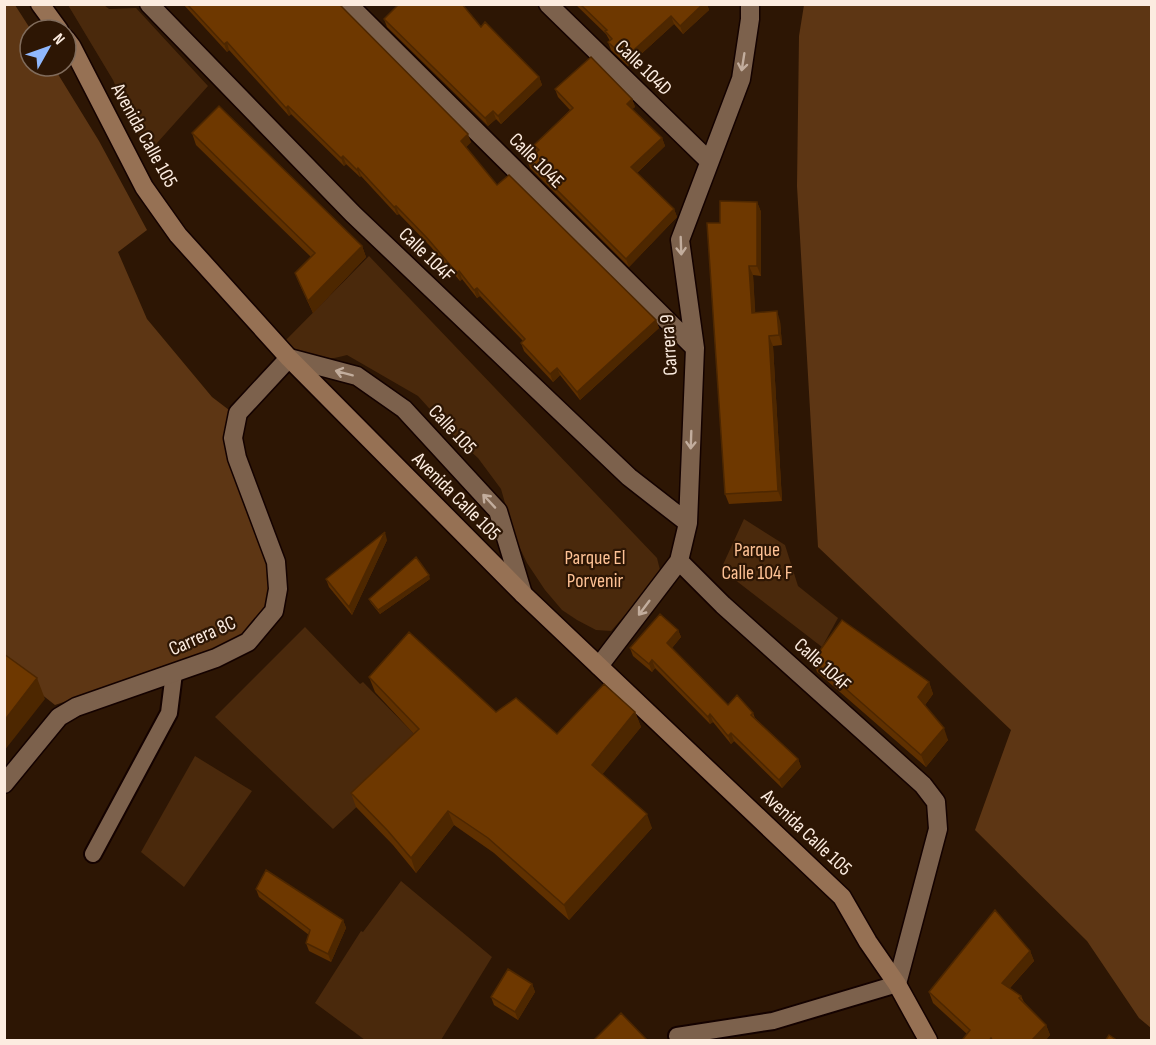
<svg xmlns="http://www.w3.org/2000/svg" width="1156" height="1045" viewBox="0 0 1156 1045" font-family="'Sofia Sans Condensed',sans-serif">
  <rect width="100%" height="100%" fill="#2d1604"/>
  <path fill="#4a290c" d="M68,5H104L109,9L136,8L208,86L149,152L132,124L113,80Z
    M369,256L657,558L661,574L611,631L596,630L577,620L562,610L545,590L527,563L515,538L501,489L478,458L457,439L418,396L347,355C321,363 305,357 282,344Z
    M744,519L785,545L798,586L838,618L822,647L721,569Z
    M305,627L360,684L363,682L424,744L333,829L215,717Z
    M195,756L252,791L184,887L141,852Z
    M401,881L492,957L441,1040H365L315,1003L361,931L363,932Z"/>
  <path fill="#5d3614" d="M4,5H15L31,30L30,66H53L99,141L147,230L118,252L147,319L212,397L233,413L274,592L259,622L230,645L55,705L17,675L5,658Z
    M804,5H1151V1028L1139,1018L1087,941L975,830L1011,730L818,547L797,186L799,36Z"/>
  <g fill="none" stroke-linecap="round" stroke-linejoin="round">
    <defs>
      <path id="lane" d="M93,854L169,713L174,673
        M677,1036L773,1021L897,984"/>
      <path id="street" d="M149,4L353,214L629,477L688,523
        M348,4L695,348
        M548,4L709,161
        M679,561L723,605L923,785L936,802L938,829L897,984
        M599,666L679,561L688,523L695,348L680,240L741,79L750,19V4
        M4,784L59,717L76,707L216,658L248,642L274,611L278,589L276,562L237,458L233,438L238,413L289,358L357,376L404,409L498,511L523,594"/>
      <path id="secondary" d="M40,4L59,30
        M66,39L72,47L144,187L178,235L289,358L523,594L842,897L868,942L897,984L928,1040"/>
    </defs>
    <use href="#lane" stroke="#140200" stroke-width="20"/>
    <use href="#street" stroke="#140200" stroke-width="21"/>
    <use href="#secondary" stroke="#140200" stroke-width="21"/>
    <use href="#lane" stroke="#7c614c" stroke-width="16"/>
    <use href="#street" stroke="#7c614c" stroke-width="18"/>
    <use href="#secondary" stroke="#967154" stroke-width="18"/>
  </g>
  <path fill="#5f3000" d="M183,4H339L471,142L466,147L497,185L656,320L659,328L580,400L560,375L553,382L524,351L521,343L523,341L480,296L477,298L462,279L460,281L431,247L399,214L397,215L361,176L360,177L346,164L344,166L291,114L289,116L229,50L227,52Z
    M575,4H707L709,10L683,34L674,24L628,66L611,50L608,42L610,41L606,34Z
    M384,19L539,77L542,85L501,124L496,119L488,126L387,27Z
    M555,89L632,99L635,107L632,109L662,138L665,146L637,173L674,209L677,217L629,267L530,168L527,160L536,152L534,145L570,110L558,97Z
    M192,133L362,246L366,257L313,313L300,285L295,273L311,257L196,145Z
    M757,202L761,212V276L753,275L755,313L780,321L782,345L773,346L782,501L729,504L725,494L720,223Z
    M387,540L352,615L329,587L326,579Z
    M430,579L380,614L371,603L369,599Z
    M678,630L681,637L672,648L728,705L753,713L755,718L798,759L801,767L782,788L734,741L731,744L713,722L710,724L655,668L652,672L633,656L630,648Z
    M813,660L929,682L933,694L925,705L948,740L926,767L817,672Z
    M369,677L496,712L557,734L635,712L641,727L602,774L652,828L569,920L494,853L454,825L416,873L393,845L356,807L351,793L414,734L375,692Z
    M256,889L343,920L346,928L331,962L309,951L306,943L309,935L259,897Z
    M1030,951L1034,961L1010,988L1021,996L1024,1002L1046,1025L1050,1035L1045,1041H964L963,1039L967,1034L933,1003L929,992Z
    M532,984L535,992L518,1020L494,1005L491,997Z"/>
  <path fill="#4d2700" d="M703,4H707L709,10L683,34L680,26Z
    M671,16L674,24L628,66L625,58Z
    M227,42L229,50L227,52L224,44Z
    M539,77L542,85L501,124L498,116Z
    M632,99L635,107L629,112L627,104Z
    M288,106L291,114L289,116L286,108Z
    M493,111L496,119L488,126L485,118Z
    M468,134L471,142L464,149L461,141Z
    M662,138L665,146L634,175L631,167Z
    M343,156L346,164L344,166L341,158Z
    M358,168L361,176L360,177L357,170Z
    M757,202L761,212V276L757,266Z
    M396,206L399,214L397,215L394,207Z
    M674,209L677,217L629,267L626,259Z
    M362,246L366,257L313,313L308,301Z
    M749,266L753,275L756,323L752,313Z
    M459,271L462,279L460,281L457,273Z
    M477,288L480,296L477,298L474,290Z
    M777,311L780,321L782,345L779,335Z
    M656,320L659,328L580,400L577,392Z
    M769,336L773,346L782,501L778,491Z
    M557,368L560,375L553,382L550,374Z
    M385,532L387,540L352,615L349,607Z
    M429,575L430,579L380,614L378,610Z
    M678,630L681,637L670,650L667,643Z
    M652,660L655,668L652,672L649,664Z
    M37,678L45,699L4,751V721Z
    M929,682L933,694L922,709L918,697Z
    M635,712L641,727L598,780L592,765Z
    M710,714L713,722L710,724L708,717Z
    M944,728L948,740L926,767L921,755Z
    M731,733L734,741L731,744L728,736Z
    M798,759L801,767L782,788L779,780Z
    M448,811L454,825L416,873L411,858Z
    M647,814L652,828L569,920L564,905Z
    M343,920L346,928L331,962L328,954Z
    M1030,951L1034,961L1005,993L1002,983Z
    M532,984L535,992L518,1020L515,1012Z
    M1046,1025L1050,1035L1045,1041H1031Z"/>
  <path fill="#6e3800" stroke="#4d2700" stroke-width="1.5" d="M187,4H339L468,134L461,141L497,185L509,175L656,320L577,392L557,368L550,374L521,343L525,339L477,288L474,290L459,271L457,273L428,239L396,206L394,207L358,168L357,170L343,156L341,158L288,106L286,108L227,42L224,44Z
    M399,4H462L481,27L485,22L539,77L498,116L493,111L485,118L384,19Z
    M580,4H703L680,26L671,16L625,58L608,42L612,39L605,31L607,30Z
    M591,57L632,99L627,104L662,138L631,167L674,209L626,259L527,160L539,150L534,145L573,108L555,89Z
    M219,106L362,246L308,301L295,273L315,253L192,133Z
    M720,201L757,202V266H749L752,313L777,311L779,335L769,336L778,491L725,494L707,223H720Z
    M385,532L349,607L326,579Z
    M416,557L429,575L378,610L369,599Z
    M660,614L678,630L667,643L728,705L737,695L753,713L751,715L798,759L779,780L731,733L728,736L710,714L708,717L652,660L649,664L630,648Z
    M842,620L929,682L918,697L944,728L921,755L813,660Z
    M409,632L496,712L516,698L557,734L604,684L635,712L592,765L647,814L564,905L488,838L448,811L411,858L388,831L351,793L419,729L369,677Z
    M4,654L37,678L4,721Z
    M266,870L343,920L328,954L306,943L310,930L256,889Z
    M995,910L1030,951L1002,983L1021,996L1019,998L1046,1025L1031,1041H993L991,1038L989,1041H965L963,1039L970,1030L929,992Z
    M508,969L532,984L515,1012L491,997Z
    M621,1013L648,1041H593Z
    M1109,1035L1118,1041H1105Z"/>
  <defs><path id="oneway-shaft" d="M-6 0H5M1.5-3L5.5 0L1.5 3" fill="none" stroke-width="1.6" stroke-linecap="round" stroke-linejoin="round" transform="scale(1.5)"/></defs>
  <g stroke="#c2ad9d">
    <use href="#oneway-shaft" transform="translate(743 62) rotate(99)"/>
    <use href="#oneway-shaft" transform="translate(681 246) rotate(88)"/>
    <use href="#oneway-shaft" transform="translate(344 373) rotate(-165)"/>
    <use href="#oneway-shaft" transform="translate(691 440) rotate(92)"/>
    <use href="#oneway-shaft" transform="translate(489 501) rotate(-133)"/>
    <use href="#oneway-shaft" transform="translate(644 608) rotate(127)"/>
  </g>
  <g text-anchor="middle" stroke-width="4.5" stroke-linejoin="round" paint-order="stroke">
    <g font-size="20" fill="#fcece0" stroke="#2d1604">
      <text transform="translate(644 67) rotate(44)" y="7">Calle 104D</text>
      <text transform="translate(145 135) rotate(61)" y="7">Avenida Calle 105</text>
      <text transform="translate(537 160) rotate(45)" y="7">Calle 104E</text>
      <text transform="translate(427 254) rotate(44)" y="7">Calle 104F</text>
      <text transform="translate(668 345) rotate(-94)" y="7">Carrera 9</text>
      <text transform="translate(453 429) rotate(47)" y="7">Calle 105</text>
      <text transform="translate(457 496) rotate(45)" y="7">Avenida Calle 105</text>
      <text transform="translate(202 635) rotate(-24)" y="7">Carrera 8C</text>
      <text transform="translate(823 664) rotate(42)" y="7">Calle 104F</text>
      <text transform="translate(807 832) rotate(43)" y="7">Avenida Calle 105</text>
    </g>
    <g font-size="20" fill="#fec295" stroke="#2d1604">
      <text x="757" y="556">Parque<tspan x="757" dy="23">Calle 104 F</tspan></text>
      <text x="595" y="564">Parque El<tspan x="595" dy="23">Porvenir</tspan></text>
    </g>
  </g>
  <rect width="1156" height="1045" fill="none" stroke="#fcece0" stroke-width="12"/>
  <g transform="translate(48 48) rotate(50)"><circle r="28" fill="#2d1604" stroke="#806c5c" stroke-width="1.5"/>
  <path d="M0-4.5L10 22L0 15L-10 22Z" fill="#90b8fd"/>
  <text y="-9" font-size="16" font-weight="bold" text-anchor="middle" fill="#fcece0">N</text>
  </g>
</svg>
